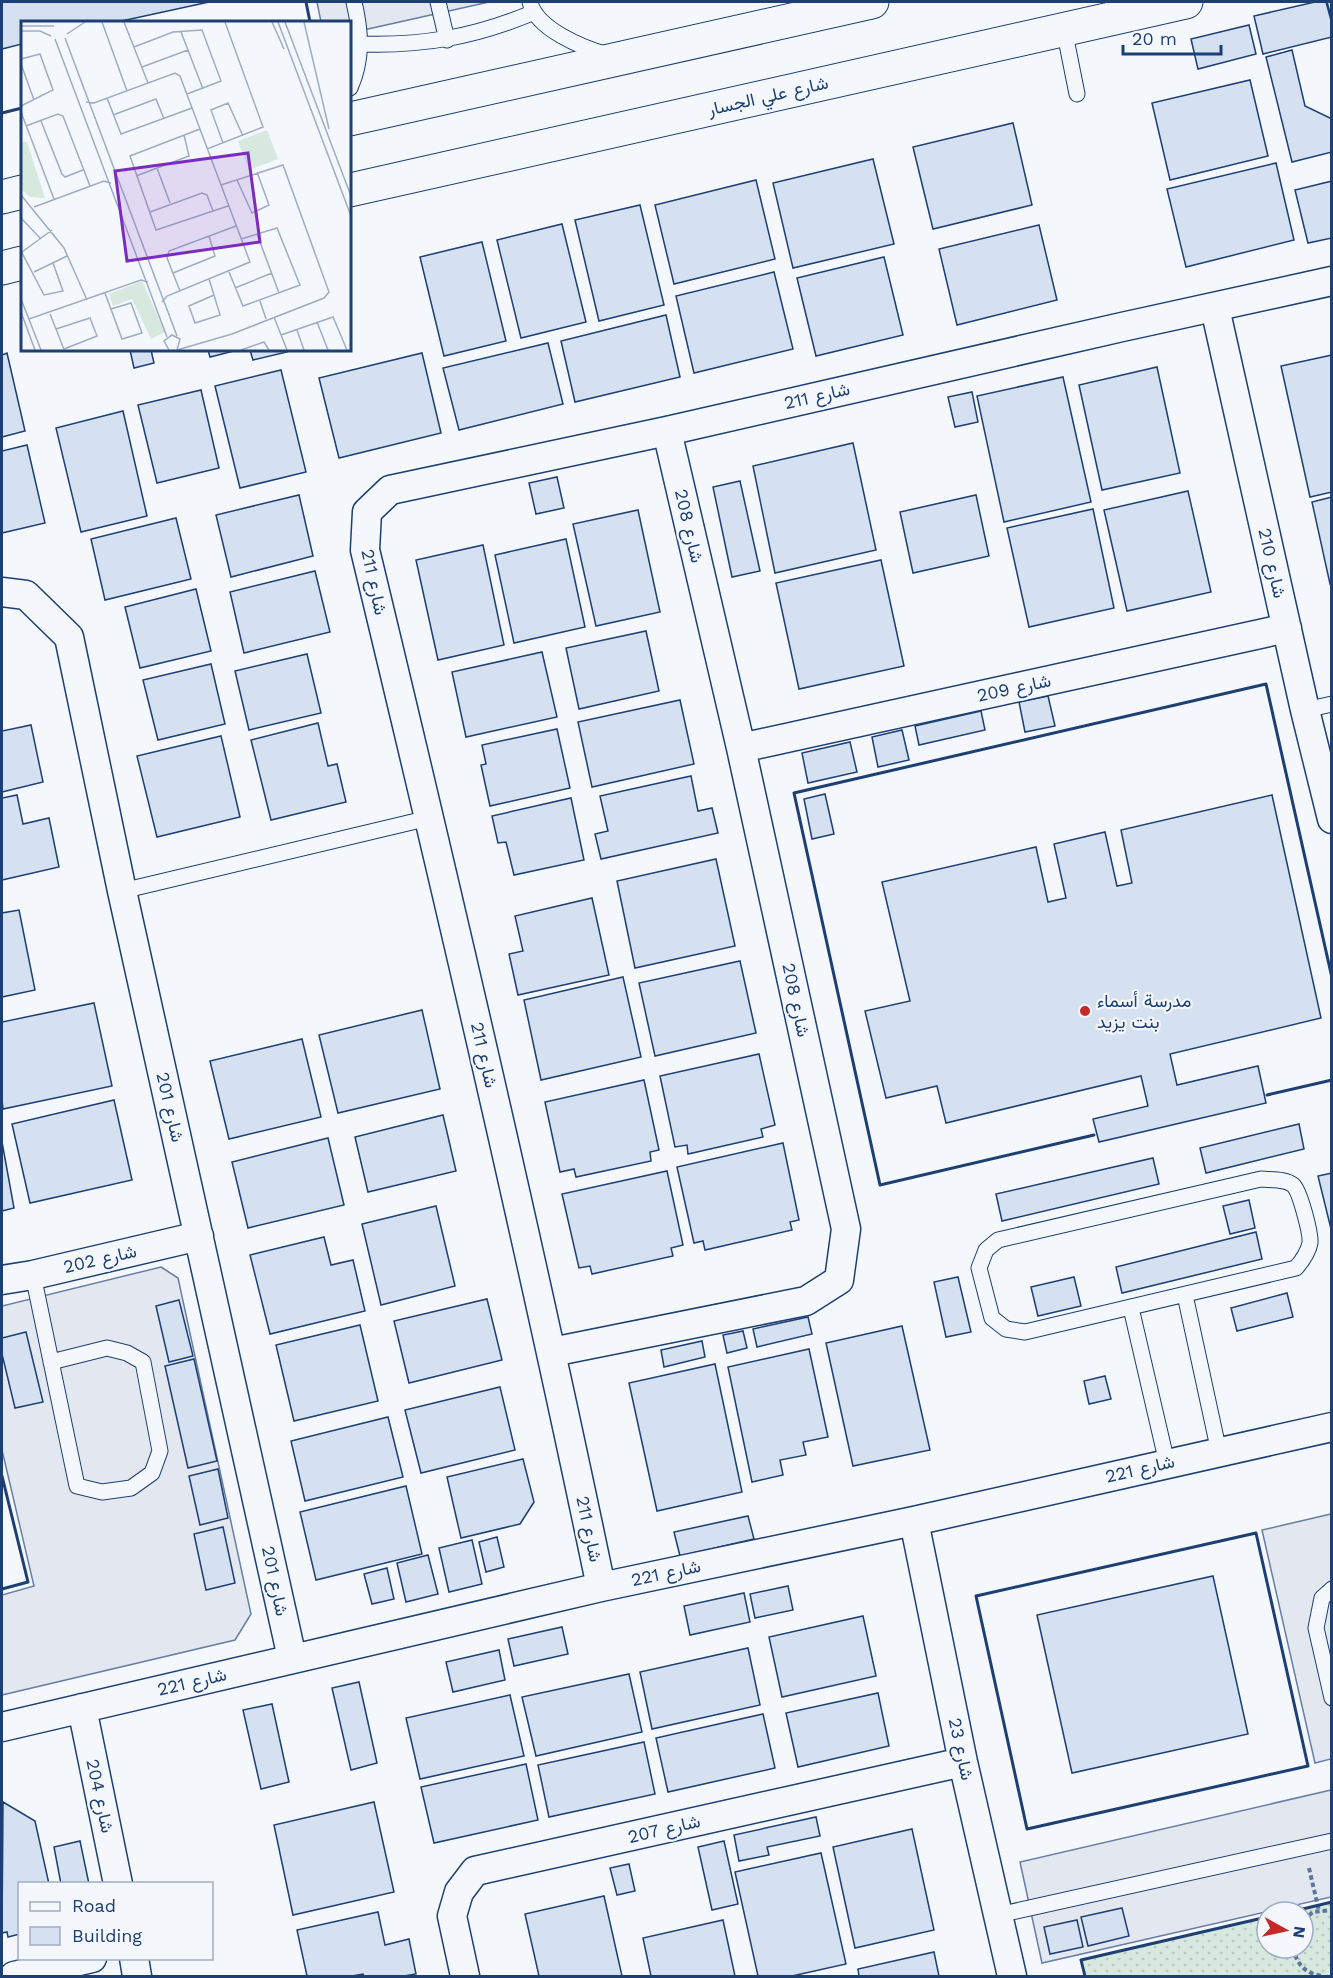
<svg xmlns="http://www.w3.org/2000/svg" width="1333" height="1978" viewBox="0 0 1333 1978" font-family="'Work Sans',Vazirmatn,sans-serif">
  <defs>
    <pattern id="grass-dots" width="8" height="8" patternUnits="userSpaceOnUse" patternTransform="scale(1.5)"><rect width="8" height="8" fill="#d7e8df"/><path d="M2 2h.1M6 6h.1" fill="none" stroke="#b8c8c3" stroke-width="1.8" stroke-linecap="round"/></pattern>
  </defs>
  <rect width="100%" height="100%" fill="#f4f7fb"/>
  <path fill="url(#grass-dots)" stroke="#687fa3" stroke-width="1.5" d="M1331,1902V1976H1085L1081,1960L1267,1917V1948H1303V1912H1290Z"/>
  <path fill="#e3e8f0" stroke="#687fa3" stroke-width="1.5" d="M317,2H489L350,33V22H321Z
    M161,1267L178,1278L251,1614L235,1640L2,1695V1595L34,1586L2,1450V1306Z
    M1331,1514V1759L1315,1763L1262,1530Z
    M1331,1790V1897L1042,1963L1020,1862Z"/>
  <path fill="#d5e0f0" stroke="#1d3f73" stroke-width="1.5" d="M2,2H209L117,22H22V44L2,49Z
    M1315,2H1326L1332,24V37L1263,54L1254,16Z
    M1327,2H1332V20Z
    M1249,25L1256,54L1198,69L1191,39Z
    M1292,50L1305,106L1332,119V152L1292,162L1266,57Z
    M1250,80L1268,156L1170,180L1152,103Z
    M1013,123L1032,205L933,229L913,147Z
    M873,159L894,244L793,268L773,183Z
    M1276,163L1294,240L1186,267L1167,189Z
    M756,180L775,259L674,284L655,205Z
    M1332,181V238L1308,243L1295,190Z
    M640,205L664,305L599,321L575,220Z
    M562,224L586,322L521,338L497,240Z
    M1039,225L1057,300L957,325L939,249Z
    M482,242L506,341L444,356L420,257Z
    M884,257L903,335L816,356L797,278Z
    M774,272L793,349L694,373L676,296Z
    M666,315L680,377L575,402L561,341Z
    M548,343L563,404L459,430L443,368Z
    M130,350H151L154,363L134,368Z
    M208,350H234V351L210,357Z
    M250,350H287V352L253,360Z
    M7,353L25,431L2,437V355Z
    M422,353L441,433L339,458L319,378Z
    M1332,355V492L1310,497L1281,366Z
    M1157,367L1180,473L1102,490L1079,385Z
    M281,370L306,472L240,488L215,386Z
    M1063,377L1091,502L1004,522L977,396Z
    M201,390L219,468L157,483L138,405Z
    M972,392L978,422L955,427L948,397Z
    M123,411L147,516L81,532L56,428Z
    M853,443L876,550L775,573L753,466Z
    M27,445L45,523L2,533V451Z
    M557,477L564,508L536,514L529,483Z
    M740,481L760,571L732,577L713,487Z
    M1188,491L1211,592L1127,611L1104,510Z
    M299,495L313,556L231,577L216,515Z
    M976,495L989,556L913,573L900,512Z
    M1332,497V583L1330,584L1312,502Z
    M1093,509L1114,608L1029,627L1007,528Z
    M638,510L660,612L596,626L573,524Z
    M176,518L191,579L105,600L91,539Z
    M566,539L585,627L514,643L495,555Z
    M483,545L504,645L438,660L416,560Z
    M881,560L904,666L799,689L776,583Z
    M315,571L330,632L244,653L230,592Z
    M196,589L211,651L140,668L125,607Z
    M646,631L659,691L579,709L566,648Z
    M542,652L557,717L466,737L452,672Z
    M307,654L321,713L249,730L235,671Z
    M211,664L225,724L158,740L143,680Z
    M1048,696L1055,726L1025,732L1019,702Z
    M680,700L694,764L592,787L578,722Z
    M981,711L985,730L919,745L915,726Z
    M318,723L328,766L337,764L346,802L271,820L251,740Z
    M31,725L43,782L2,792V731Z
    M557,729L570,788L490,806L481,765L486,764L482,745Z
    M902,730L909,760L878,767L872,737Z
    M221,736L240,817L157,837L137,756Z
    M850,742L857,772L808,783L802,753Z
    M691,776L698,811L712,808L718,833L601,859L595,834L608,831L600,796Z
    M825,794L834,834L812,839L804,799Z
    M17,795L23,824L49,818L59,867L2,880V798Z
    M1272,795L1321,1018L1170,1054L1177,1085L1258,1066L1266,1103L1099,1142L1093,1119L1148,1106L1141,1076L946,1123L937,1086L886,1098L865,1011L910,1001L882,882L1036,847L1048,902L1066,898L1054,844L1105,832L1117,886L1132,883L1121,830Z
    M571,798L584,860L514,875L506,842L498,843L492,816Z
    M716,859L735,946L635,968L617,881Z
    M592,898L609,975L518,995L509,954L523,951L515,916Z
    M19,910L35,990L2,997V913Z
    M740,961L756,1033L655,1056L639,983Z
    M623,977L641,1057L541,1080L524,1000Z
    M94,1003L112,1086L3,1109L2,1100V1022Z
    M422,1010L440,1089L338,1113L319,1035Z
    M302,1039L321,1117L229,1139L210,1061Z
    M759,1054L775,1125L761,1129L763,1137L688,1154L687,1145L675,1147L660,1076Z
    M644,1080L659,1150L650,1152L651,1161L576,1177L574,1169L560,1172L545,1102Z
    M114,1100L132,1180L30,1203L12,1124Z
    M443,1115L456,1171L368,1192L355,1137Z
    M1299,1124L1304,1149L1206,1173L1200,1148Z
    M328,1138L344,1205L248,1228L232,1162Z
    M2,1142L14,1208L2,1211Z
    M783,1143L799,1220L790,1222L792,1230L705,1250L703,1241L694,1243L677,1167Z
    M1153,1158L1159,1184L1002,1221L996,1194Z
    M667,1171L683,1245L671,1248L673,1256L592,1274L590,1266L579,1268L562,1194Z
    M1332,1173V1233L1318,1176Z
    M1249,1200L1255,1228L1230,1234L1223,1206Z
    M436,1206L455,1286L381,1305L362,1224Z
    M1256,1232L1262,1259L1122,1293L1116,1267Z
    M324,1237L331,1265L353,1260L365,1311L270,1334L250,1255Z
    M958,1277L971,1332L946,1337L934,1282Z
    M1074,1277L1081,1306L1038,1316L1031,1287Z
    M1287,1293L1293,1317L1237,1331L1231,1308Z
    M487,1299L502,1360L409,1383L394,1321Z
    M179,1300L193,1356L169,1362L156,1306Z
    M808,1317L812,1334L757,1347L753,1329Z
    M360,1325L378,1401L294,1421L276,1345Z
    M902,1326L930,1450L853,1466L826,1343Z
    M743,1331L747,1348L727,1353L723,1335Z
    M26,1332L43,1402L15,1408L2,1354V1338Z
    M702,1341L705,1357L664,1367L661,1350Z
    M809,1349L828,1437L803,1442L806,1455L780,1460L783,1475L752,1482L728,1367Z
    M194,1359L217,1461L188,1468L165,1366Z
    M715,1364L742,1492L657,1511L629,1383Z
    M1105,1376L1111,1399L1089,1404L1084,1381Z
    M500,1387L515,1450L421,1473L405,1410Z
    M388,1417L403,1477L305,1501L291,1441Z
    M523,1459L534,1502L520,1524L461,1538L447,1477Z
    M218,1469L228,1518L200,1525L189,1476Z
    M406,1486L422,1554L316,1580L300,1512Z
    M748,1516L754,1539L680,1556L674,1532Z
    M223,1527L235,1583L206,1590L194,1534Z
    M497,1537L504,1567L486,1572L479,1542Z
    M472,1540L482,1584L449,1592L439,1548Z
    M428,1555L438,1594L406,1602L397,1563Z
    M387,1568L394,1599L372,1604L364,1574Z
    M1213,1576L1248,1734L1072,1773L1037,1615Z
    M788,1586L793,1610L755,1618L750,1594Z
    M744,1593L750,1622L690,1635L684,1606Z
    M863,1616L876,1676L782,1697L769,1637Z
    M562,1627L568,1654L514,1666L508,1639Z
    M748,1648L760,1705L652,1729L640,1672Z
    M499,1650L505,1680L453,1692L446,1662Z
    M629,1674L642,1732L536,1756L522,1697Z
    M359,1682L377,1763L351,1770L332,1688Z
    M878,1693L889,1746L798,1767L786,1713Z
    M510,1695L524,1756L420,1779L406,1718Z
    M272,1704L289,1782L261,1789L243,1710Z
    M763,1714L775,1768L668,1792L656,1738Z
    M644,1742L655,1794L549,1817L538,1765Z
    M526,1764L538,1820L434,1843L421,1787Z
    M3,1802L35,1821L49,1884H20V1934L8,1937L7,1932L2,1933Z
    M374,1802L394,1892L293,1915L274,1825Z
    M816,1817L820,1836L767,1847L769,1855L739,1861L734,1835Z
    M912,1829L934,1930L855,1948L833,1847Z
    M80,1841L89,1884H61L54,1847Z
    M724,1841L738,1904L712,1910L698,1847Z
    M821,1853L846,1964L792,1976H758L735,1872Z
    M629,1864L635,1891L617,1895L610,1868Z
    M604,1896L622,1976H539L525,1914Z
    M1122,1908L1129,1936L1088,1946L1081,1917Z
    M378,1912L385,1945L409,1939L416,1974L404,1976H364L363,1974L352,1976H307L297,1930Z
    M723,1920L735,1976H651L643,1938Z
    M1077,1920L1083,1947L1050,1954L1044,1927Z
    M934,1952L939,1976H859L858,1969Z"/>
  <g fill="none" stroke-linecap="round" stroke-linejoin="round">
    <defs>
      <path id="lane" d="M438,2L447,40
        M530,2C536,29 583,48 608,55
        M1064,29L1077,94
        M360,44C423,46 474,37 532,13
        M350,88C363,59 361,32 354,2
        M1305,710L1332,704
        M122,891L429,818
        M1261,1179C1271,1180 1286,1179 1293,1185C1300,1191 1311,1234 1310,1243C1308,1253 1302,1261 1296,1268L1025,1332L1006,1329L992,1318L979,1268L986,1250L998,1240Z
        M33,1275L77,1486L102,1492L131,1488L152,1473L160,1451L143,1362L127,1353L107,1348L51,1362
        M1185,1295L1219,1452
        M1131,1308L1167,1463
        M1332,1589L1322,1598L1316,1628L1332,1698
        M998,1915L1332,1841"/>
      <path id="street" d="M1215,308L1305,710L1332,819
        M2,592L26,595L69,637L122,891L292,1658
        M741,748L1287,628
        M2,1280L33,1275L199,1236
        M552,1352L806,1301L839,1280L846,1229L741,748L667,431
        M914,1521L963,1762L1012,1976
        M601,1587C529,1240 448,894 365,550L367,512L390,490L667,431L1122,327L1332,281
        M82,1708L118,1884
        M2,1727L601,1587L914,1521L1332,1427
        M134,1958L137,1976
        M14,1976L92,1958
        M465,1976L452,1916L459,1892L475,1871L963,1762"/>
      <path id="secondary" d="M350,119L872,2
        M350,190L1186,2
        M2,197L22,192
        M2,268L22,263"/>
    </defs>
    <use href="#lane" stroke="#1d3f73" stroke-width="17"/>
    <use href="#street" stroke="#1d3f73" stroke-width="31"/>
    <use href="#secondary" stroke="#1d3f73" stroke-width="35"/>
    <path stroke="#5e769c" stroke-width="4" stroke-dasharray="4.5 3" stroke-linecap="butt" d="M1309,1868L1319,1911
      M1303,1920L1313,1912L1332,1910
      M1293,1948C1297,1965 1305,1973 1322,1976"/>
    <use href="#lane" stroke="#f4f7fb" stroke-width="15"/>
    <use href="#street" stroke="#f4f7fb" stroke-width="28"/>
    <use href="#secondary" stroke="#f4f7fb" stroke-width="33"/>
    <path stroke="#1d3f73" stroke-width="3" d="M306,2L310,22
      M2,113L22,108
      M1267,1095L1332,1080
      M1094,1135L880,1185L794,793L1266,684L1332,978
      M2,1476L28,1582L2,1589
      M1256,1533L1308,1766L1027,1829L976,1596Z
      M1290,1912L1332,1902
      M1085,1976L1081,1960L1267,1917"/>
  </g>
  <circle fill="#c62828" stroke="#f4f7fb" stroke-width="2" cx="1085" cy="1011" r="6"/>
  <g text-anchor="middle" stroke-width="4.5" stroke-linejoin="round" paint-order="stroke">
    <g font-size="18" fill="#1d3f73" stroke="#f4f7fb">
      <text transform="translate(768 96) rotate(-13)" y="6">شارع علي الجسار</text>
      <text transform="translate(817 396) rotate(-13)" y="6">شارع 211</text>
      <text transform="translate(689 526) rotate(77)" y="6">شارع 208</text>
      <text transform="translate(1272 563) rotate(77)" y="6">شارع 210</text>
      <text transform="translate(374 582) rotate(78)" y="6">شارع 211</text>
      <text transform="translate(1014 688) rotate(-12)" y="6">شارع 209</text>
      <text transform="translate(796 1000) rotate(78)" y="6">شارع 208</text>
      <text transform="translate(484 1055) rotate(77)" y="6">شارع 211</text>
      <text transform="translate(170 1107) rotate(77)" y="6">شارع 201</text>
      <text transform="translate(100 1259) rotate(-13)" y="6">شارع 202</text>
      <text transform="translate(1140 1469) rotate(-13)" y="6">شارع 221</text>
      <text transform="translate(589 1529) rotate(78)" y="6">شارع 211</text>
      <text transform="translate(666 1573) rotate(-12)" y="6">شارع 221</text>
      <text transform="translate(275 1581) rotate(78)" y="6">شارع 201</text>
      <text transform="translate(192 1682) rotate(-13)" y="6">شارع 221</text>
      <text transform="translate(961 1749) rotate(78)" y="6">شارع 23</text>
      <text transform="translate(100 1796) rotate(78)" y="6">شارع 204</text>
      <text transform="translate(664 1829) rotate(-13)" y="6">شارع 207</text>
    </g>
    <g font-size="18" fill="#1d3f73" stroke="#f4f7fb" text-anchor="start">
      <text x="1097" y="1007">مدرسة أسماء<tspan x="1097" dy="21">بنت يزيد</tspan></text>
    </g>
  </g>
  <g transform="translate(21 21)">
    <rect width="330" height="330" fill="#f4f7fb"/>
    <path d="M246,109L257,138L228,149L217,120ZM0,121H6L24,177L9,176L0,168ZM121,260L144,311L130,318L111,278L92,285L88,273Z" fill="#d7e8df"/>
    <path fill="none" stroke="#9eadc5" stroke-width="1.5" d="M81,1L106,70M103,1L127,62M251,1L263,28M257,1L330,195M264,1L330,175M283,1L308,108M0,5H33M0,10H19L30,15M160,11L182,68M46,13L64,1M44,17L156,315M34,18L146,316M113,26L152,11L181,9L200,60L166,73M0,38L19,33L32,69L0,85M0,43L13,79M121,46L167,29M86,77L100,113L171,87M65,81L73,82L154,52L159,55L229,241L146,275L141,281M0,91L33,178M92,94L135,78L143,98M20,100L41,153L44,156L62,149M5,105L37,93L42,95L69,165M179,108L109,135L135,209L207,185M202,122L190,89L207,82L222,115M186,128L242,106L204,1M136,147L149,182M115,155L168,135L163,114M216,159L231,192L248,184L236,151M0,174L43,227L66,279M13,186L83,160L90,162M129,191L181,172L186,174L192,190M0,197L19,217M236,213L258,272M0,230L23,274L42,270L32,242M1,231L31,209M13,251L46,235M208,251L222,285L279,264L256,207L220,218M152,252L194,235L188,215M188,258L193,274L168,285L174,302L199,294L193,274M214,267L251,252M159,270L146,237L148,230L215,205M84,272L101,318L121,312L110,282L90,288M0,278L20,329M239,280L245,298M0,291L14,329M29,293L35,308L42,326L43,328L76,315L69,297L35,308M253,296L266,329M8,298L120,259L127,261M296,301L307,329M276,309L283,329M260,314L312,296L326,329M148,329L143,320L151,314L159,318L156,329M156,329L211,313L303,277L308,271L262,144L200,164M220,329L243,321L248,329"/>
    <path fill="#7b2cbf" fill-opacity="0.15" stroke="#7b2cbf" stroke-width="3" d="M227,132L239,221L106,240L94,150Z"/>
    <rect width="330" height="330" fill="none" stroke="#1d3f73" stroke-width="3"/>
  </g>
  <rect width="1333" height="1978" fill="none" stroke="#1d3f73" stroke-width="6"/>
  <rect x="18" y="1882" width="195" height="78" fill="#f4f7fb" stroke="#9eadc5" stroke-width="1.5"/>
  <rect x="30" y="1902" width="30" height="9" fill="#f4f7fb" stroke="#9eadc5" stroke-width="1.5"/>
  <text x="72" y="1912" font-size="18" fill="#1d3f73">Road</text>
  <rect x="30" y="1927" width="30" height="18" fill="#d5e0f0" stroke="#9eadc5" stroke-width="1.5"/>
  <text x="72" y="1942" font-size="18" fill="#1d3f73">Building</text>
  <g transform="translate(1285 1930) rotate(98)"><circle r="28" fill="#f4f7fb" stroke="#9eadc5" stroke-width="1.5"/>
  <path d="M0-4.5L10 22L0 15L-10 22Z" fill="#c62828"/>
  <text y="-9" font-size="16" font-weight="bold" text-anchor="middle" fill="#1d3f73">N</text>
  </g>
  <path d="M1123 45v9h98v-9" fill="none" stroke="#1d3f73" stroke-width="3"/>
  <text x="1132" y="45" font-size="18" fill="#1d3f73" stroke="#f4f7fb" stroke-width="4.5" paint-order="stroke">20 m</text>
</svg>
